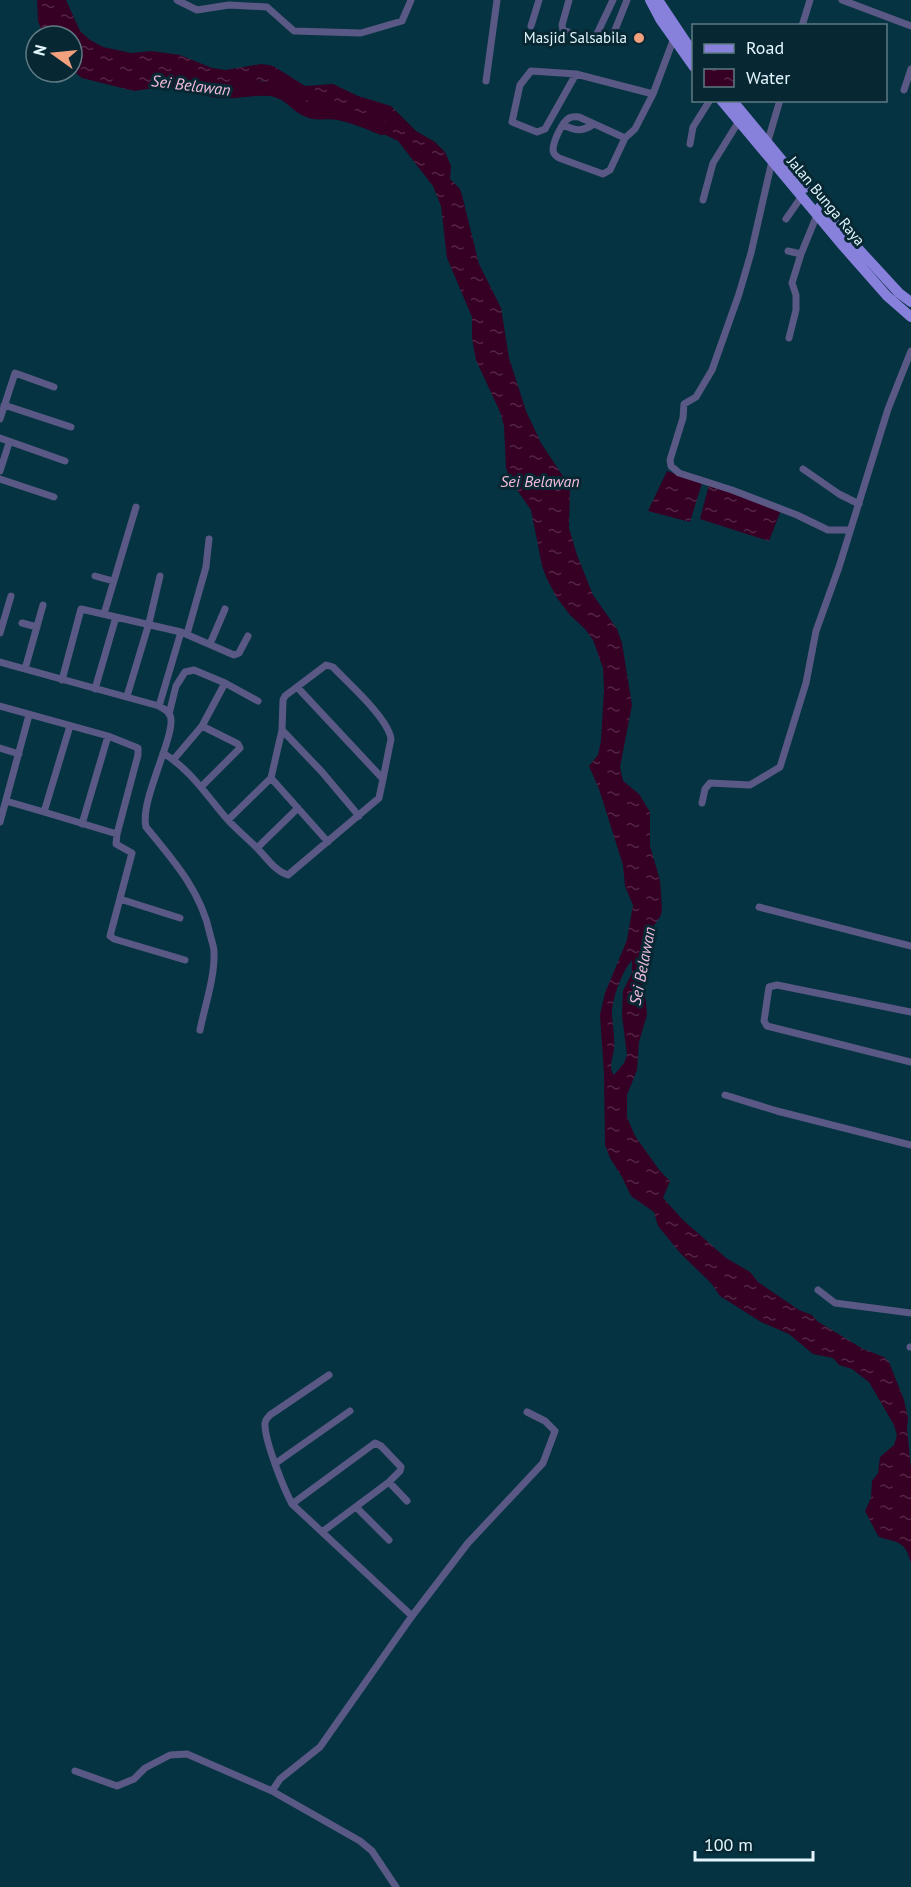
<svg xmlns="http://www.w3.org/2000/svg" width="911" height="1887" viewBox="0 0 911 1887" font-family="'PT Sans',sans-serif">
  <defs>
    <pattern id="water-ripples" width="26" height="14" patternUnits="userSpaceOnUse" patternTransform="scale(1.5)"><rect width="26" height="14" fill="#360025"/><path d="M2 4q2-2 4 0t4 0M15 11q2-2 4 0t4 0" fill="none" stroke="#532646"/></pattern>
  </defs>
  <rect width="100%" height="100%" fill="#053341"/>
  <path fill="url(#water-ripples)" fill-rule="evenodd" d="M37,0H66L80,31L90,40L103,47L131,53L152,51L180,55L212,68L226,70L261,64L269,65L275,67L305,86L333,84L358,96L391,106L416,131L435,142L445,152L451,166L450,179L460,189L462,195L479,264L501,308L509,358L526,411L541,443L570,487L569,528L577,555L593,595L617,629L622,643L632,705L620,767L623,781L639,794L650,812V846L660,880L662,908L661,915L653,927L650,956L642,982L646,1002L647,1015L639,1042L637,1070L627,1095V1117L635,1136L660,1171L670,1181L663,1198L683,1220L726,1258L750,1272L758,1282L799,1310L812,1315L817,1321L863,1349L884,1357L889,1362L904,1400L908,1418L907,1429L911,1468V1564C906,1541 899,1543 879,1537L877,1534L865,1511L871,1498L872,1481L878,1473L880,1457L894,1445L897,1435L894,1425L869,1382L852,1369L839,1365L833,1358L813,1354L789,1334L761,1322L720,1296L711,1283L681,1254L658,1226L654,1212L631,1196L622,1177L610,1158L605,1145L604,1073L600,1015L605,993L627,940L633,905L625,886L623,865L599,789L589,766L598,755L601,741L604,690L603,668L593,640L585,629L570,615L557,598L547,579L542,566L531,510L511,481L506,468L504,426L500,412L476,360L472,338V317L447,258L441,206L433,186L398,141L373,129L363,119L331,108H307L300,104L286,89L273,83L261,81L244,88L221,89L174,80L155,88L134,91L82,78L72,70V36H44L38,21ZM632,960V973L623,991L622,1016L627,1055L624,1063L614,1075C608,1067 613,1059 614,1049C615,1039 613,1027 612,1016C611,1001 622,971 632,960Z
    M667,471L702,483L690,522L648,511Z
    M709,485L781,510L769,541L700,519Z"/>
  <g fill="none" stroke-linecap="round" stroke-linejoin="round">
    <path stroke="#360025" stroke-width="14" d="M161,80C182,79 199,89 220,91C236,93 253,87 271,89C292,92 295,107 310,111C319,114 328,111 338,113C353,116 368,122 382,128"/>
    <path stroke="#5a5985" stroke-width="7" d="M177,0L197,10L229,5L267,7L294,31L361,33L402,21L411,0
      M569,0L562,25L563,30L591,40L595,38L613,0
      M842,0L911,26
      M531,26L539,0
      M802,26L810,0
      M615,30L627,0
      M576,74L545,129L537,132L512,122L520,85L531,71L576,74L653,94
      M486,81L497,0
      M904,90L911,69
      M563,125C576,131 582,132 594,124
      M625,138L579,117C575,117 573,116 569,118C562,122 553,142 553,150C554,155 555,155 559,158L603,174L610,170L625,138L635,129L653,94L674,38
      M690,144L693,127L710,100
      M767,144L780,100
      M772,161L751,253L739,294L712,370L696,397L684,404L683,418L670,460L671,466L679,473L732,490L797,515L828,530H850
      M703,200L713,163L739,121
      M786,219L802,196
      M788,251L801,254
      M789,338L796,310V295L792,283L801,254L817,215
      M4,405L71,427
      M0,419L15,373L54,387
      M0,438L65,461
      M803,469L839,494L859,504
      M0,471L9,443
      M0,479L54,497
      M95,576L113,581
      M104,614L136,507
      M22,623L37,627
      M0,633L11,596
      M187,634L206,567L209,539
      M210,644L225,609
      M0,662L159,706C163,708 168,711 170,715C178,732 139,800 146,827C173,860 201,891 210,934C211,939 214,946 214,952C215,977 205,1005 200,1030
      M25,669L43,605
      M62,680L81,609L181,632L234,655L239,653L248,636
      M225,683L258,701
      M95,689L116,617
      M127,696L149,623L160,576
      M0,706L108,736L138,748V755L117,834L44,812
      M159,706L181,632
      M169,714L176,686L185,672L194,670L225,683L202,726L174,759
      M282,730L322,772L359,816
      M0,748L19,754
      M163,753C190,769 207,796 227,819C236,829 247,838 257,848C266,857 275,871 288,875L379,798L383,779L297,687
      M271,778L328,842
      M201,787L240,748L238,744L202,726
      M6,801L44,812L70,726
      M702,803L705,789L710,783L750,785L780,767L806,683L816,631L839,567L888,409L911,351
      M228,820L271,778L282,730L283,700L285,696L326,665L333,667C348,683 388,718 391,739L383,779
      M0,822L29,715
      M82,824L108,736
      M117,834L116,844L132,853L110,936L114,939L185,960
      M257,848L298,808
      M120,899L180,918
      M759,907L911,946
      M911,1012L777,985L769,987L764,1021L767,1026L911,1062
      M725,1095L777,1111L911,1145
      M818,1290L835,1303L911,1313
      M910,1347H911
      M329,1375L270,1415C267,1419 266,1418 265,1423C264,1440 284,1489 292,1504L412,1616
      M276,1463L350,1411
      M389,1482L407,1501
      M292,1504L375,1443L381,1446L401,1467L400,1471L389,1482L322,1532
      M356,1507L389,1540
      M75,1771L117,1786L134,1779L145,1768L170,1755L187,1754L272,1791
      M396,1887L372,1851L360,1841L272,1791L280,1779L320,1747L412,1616L468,1543L543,1463L555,1431L545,1421L527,1412"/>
    <path stroke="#8781dc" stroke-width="10" d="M650,0L660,19L694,67
      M658,0L694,54
      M721,100L843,246L887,296L911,317
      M732,100L805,188
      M820,207L899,293L911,302"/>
  </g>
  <circle fill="#f1a17d" stroke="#072833" stroke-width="2" cx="639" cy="38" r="6"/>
  <g text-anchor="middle" stroke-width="6" stroke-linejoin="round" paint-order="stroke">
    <g font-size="15" fill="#e4f6fd" stroke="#072833" text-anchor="end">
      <text x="627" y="43">Masjid Salsabila</text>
    </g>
    <g font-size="15" fill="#e4f6fd" stroke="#072833">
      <text transform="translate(826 201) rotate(50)" y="5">Jalan Bunga Raya</text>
    </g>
    <g font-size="16" font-style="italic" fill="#f5bddc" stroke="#072833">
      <text transform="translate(191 85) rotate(7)" y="6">Sei Belawan</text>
      <text x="540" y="487">Sei Belawan</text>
      <text transform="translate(642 966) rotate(-79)" y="6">Sei Belawan</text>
    </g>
  </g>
  <rect x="692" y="24" width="195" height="78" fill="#072833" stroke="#5f7a84" stroke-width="1.5"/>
  <rect x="704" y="44" width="30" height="9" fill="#8781dc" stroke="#5f7a84" stroke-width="1.5"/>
  <text x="746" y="54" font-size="18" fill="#e4f6fd">Road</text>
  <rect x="704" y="69" width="30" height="18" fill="url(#water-ripples)" stroke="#5f7a84" stroke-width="1.5"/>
  <text x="746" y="84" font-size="18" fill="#e4f6fd">Water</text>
  <g transform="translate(54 54) rotate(285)"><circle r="28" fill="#072833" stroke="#5f7a84" stroke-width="1.5"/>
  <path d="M0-4.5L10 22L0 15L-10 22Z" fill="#f1a17d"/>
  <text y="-9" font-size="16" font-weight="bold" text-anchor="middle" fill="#e4f6fd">N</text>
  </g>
  <path d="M695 1851v9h118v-9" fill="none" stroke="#e4f6fd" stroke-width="3"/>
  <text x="704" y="1851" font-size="18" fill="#e4f6fd" stroke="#072833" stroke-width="4.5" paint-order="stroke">100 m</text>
</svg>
